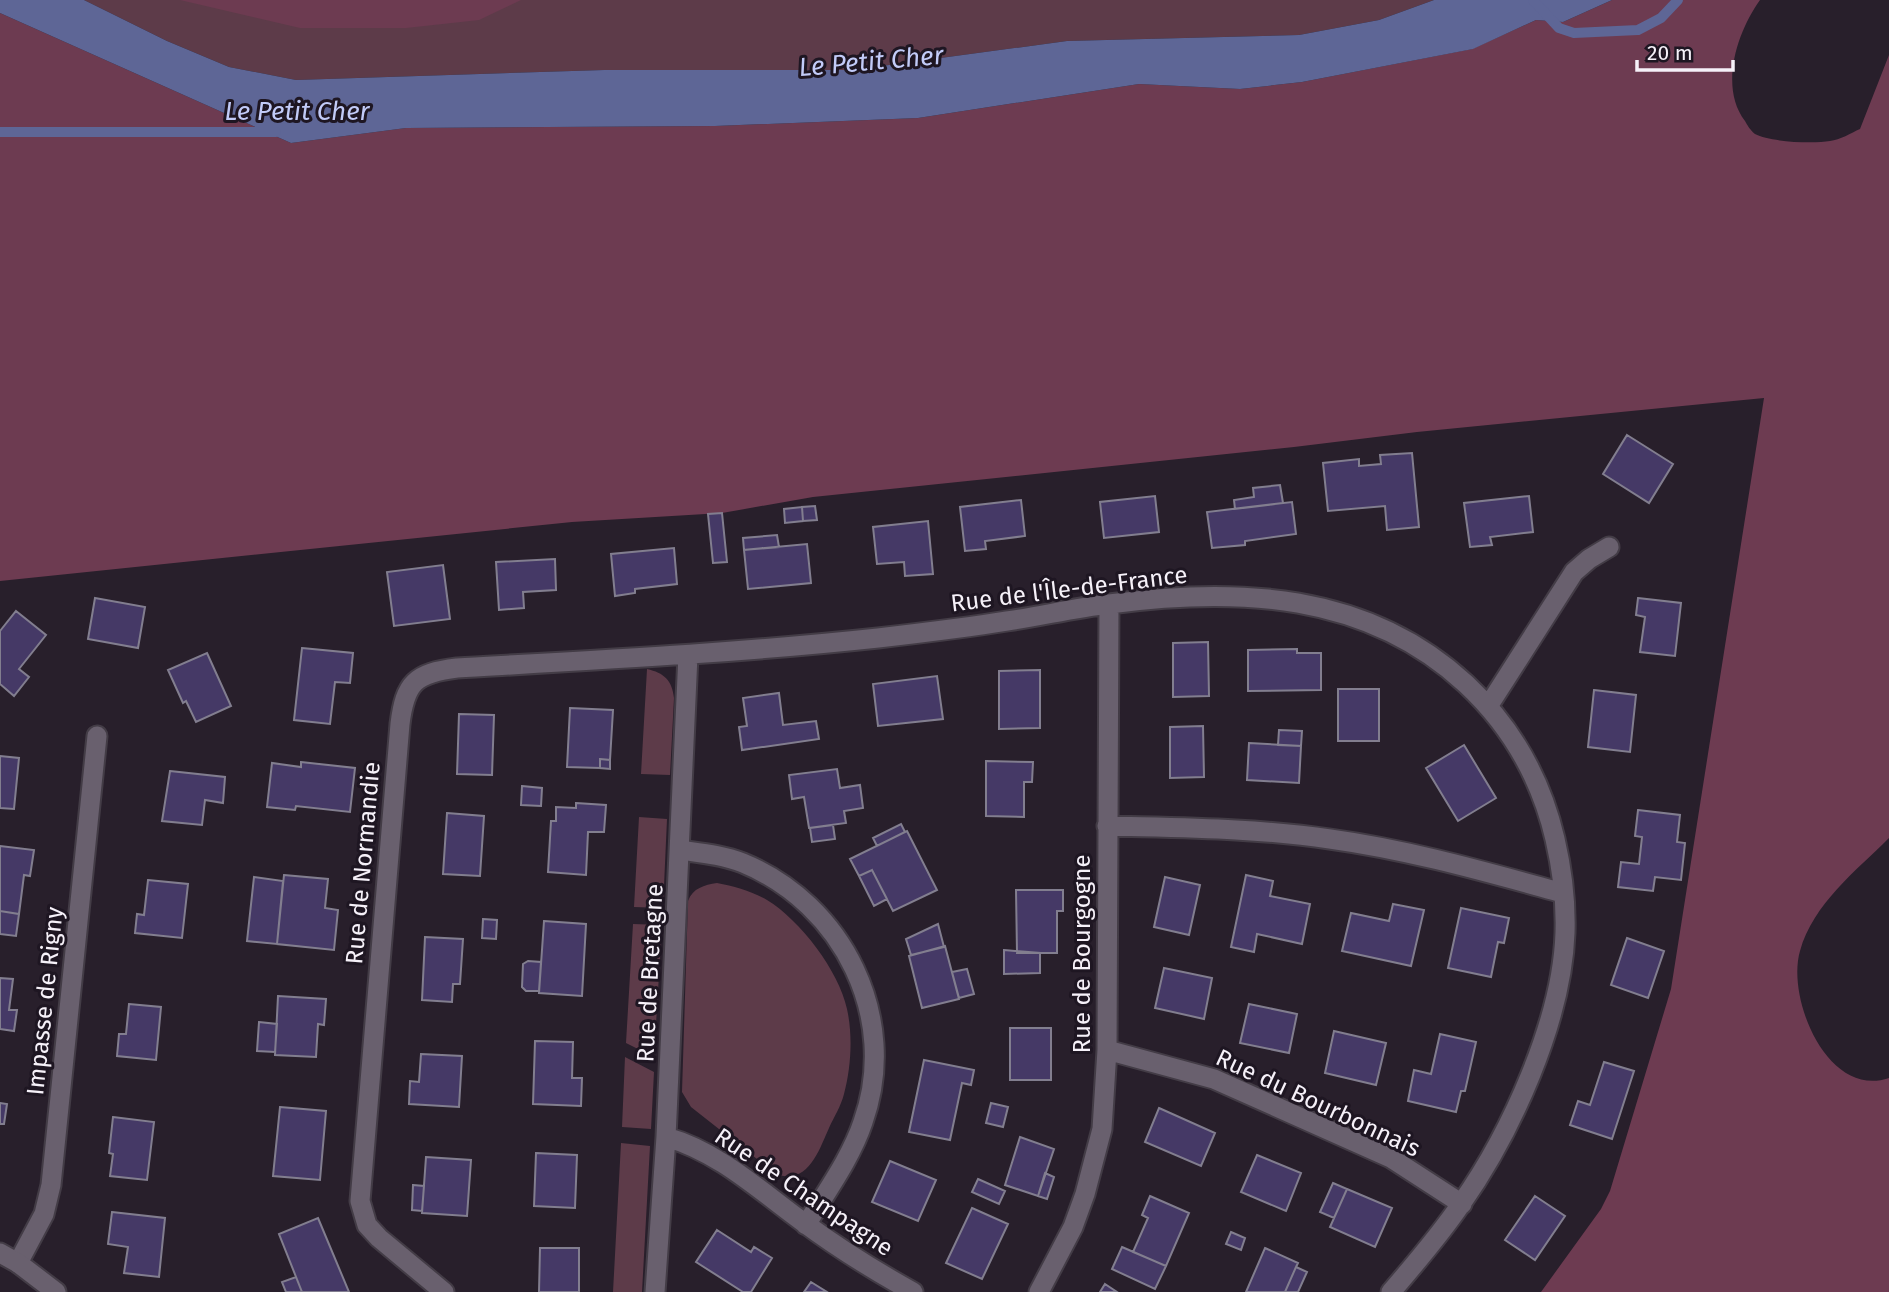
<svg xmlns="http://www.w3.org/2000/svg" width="1889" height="1292" viewBox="0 0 1889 1292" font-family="'Fira Sans',sans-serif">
  <rect width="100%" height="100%" fill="#281f2b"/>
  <path fill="#5d3b49" d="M84,0H1434L1379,20L1299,35L1067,41L852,70H604L296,80L229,67L167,41Z
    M647,669C664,673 672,680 674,698L670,775L641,774Z
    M639,817L667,819L663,908L634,907Z
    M717,883C734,886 751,891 767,900C800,920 839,971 847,1009C853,1036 851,1068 844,1094C841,1106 834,1117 829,1128C819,1150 808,1186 776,1174L691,1107L682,1092L688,901C693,888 704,885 717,883Z
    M633,924L662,925L654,1057L626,1043Z
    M625,1057L654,1072L651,1129L622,1127Z
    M621,1143L650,1146L642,1292H613Z"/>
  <path fill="#6d3b51" d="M180,0H521L479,20L406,28H300Z
    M1612,0H1760C1737,32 1719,87 1745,121C1747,125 1751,131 1755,134C1770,142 1813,144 1830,141C1840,140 1851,133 1860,129L1889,55V838C1856,871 1813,904 1800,951C1786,999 1828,1099 1889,1078V1292H1541L1601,1209L1610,1191L1671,989L1764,398L1417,432L1294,447L813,497L722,513L572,522L0,581V13L291,143L406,128L715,126L918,118L1139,84L1240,89L1302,82L1472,49L1536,20L1563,22Z"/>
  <path fill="#5e6696" d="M0,0H84L167,41L229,67L296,80L604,70H852L1067,41L1299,35L1379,20L1434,0H1612L1563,22L1536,20L1473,49L1302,82L1240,89L1139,84L918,118L715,126L406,128L291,143L0,13Z"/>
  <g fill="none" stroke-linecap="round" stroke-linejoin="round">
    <path stroke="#5e6696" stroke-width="10" d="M1533,0L1559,28L1574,33L1638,30L1661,18L1678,0
      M0,132H276"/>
  </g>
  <path fill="#453966" stroke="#827e8f" stroke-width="2" d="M1627,435L1673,464L1649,503L1603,474Z
    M1412,453L1419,527L1387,530L1385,506L1328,511L1323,463L1359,459V466L1381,464L1380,455Z
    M1280,485L1283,503L1235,509L1234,500L1254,497L1253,488Z
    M1155,496L1159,532L1104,538L1100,502Z
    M1529,496L1533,532L1490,537L1492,545L1470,547L1464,503Z
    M1021,500L1025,536L985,541L986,549L965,551L960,507Z
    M1292,502L1296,534L1245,541V545L1212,548L1207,512Z
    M815,506L817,520L803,521L802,507Z
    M802,507L803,521L785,523L784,509Z
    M722,513L727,562L713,563L708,514Z
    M928,521L933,574L905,576L904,562L877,564L873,527Z
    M777,535L779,547L744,550L743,538Z
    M807,544L811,583L748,589L744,550Z
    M674,548L677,584L635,589V593L615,596L611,554Z
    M555,559L556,590L523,592L524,608L499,610L496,562Z
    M443,565L450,619L394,626L387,572Z
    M95,598L145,607L138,648L88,639Z
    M1638,598L1681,603L1675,656L1640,652L1645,617L1636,615Z
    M16,611L46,635L19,669L29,677L14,696L0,684V631Z
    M1208,642L1209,696L1173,697V643Z
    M302,648L353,653L350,683L335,682L330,724L294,720Z
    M1297,649V653H1321V690L1248,691V650Z
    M207,653L231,706L196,722L186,701L183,703L168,670Z
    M1040,670V728L999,729V671Z
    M937,676L943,719L878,726L873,684Z
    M1338,689H1379V741H1338Z
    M1594,690L1636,695L1630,752L1588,747Z
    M779,693L783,725L816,721L819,739L742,750L739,727L747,726L743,698Z
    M570,708L613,710L610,760L600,759V768L567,767Z
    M459,714L494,715L492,775L457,774Z
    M1203,726L1204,777L1170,778V727Z
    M1279,730L1302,731L1301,746L1278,745Z
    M1249,743L1301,746L1299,783L1247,780Z
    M1464,745L1496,798L1458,821L1426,768Z
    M0,756L19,758L14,809L0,808Z
    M600,759L610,760V769L600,768Z
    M986,761L1033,762L1032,782H1024V817L986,816Z
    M301,762L355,768L350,812L296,806L295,810L267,807L272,763L301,767Z
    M837,769L840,788L860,785L863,808L844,811L846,823L809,828L804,797L792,799L789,775Z
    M170,771L225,777L223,803L205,800L202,825L162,821Z
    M522,786L542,788L541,806L521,805Z
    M576,803L606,805L604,832H588L586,875L548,872L551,821H556V807L576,808Z
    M1638,810L1680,815L1677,842L1685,843L1681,880L1655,877L1653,891L1618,887L1621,862L1639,864L1642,837L1635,836Z
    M447,813L484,816L480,876L443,874Z
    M901,824L905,832L877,846L873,838Z
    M833,825L835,839L812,842L810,828Z
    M907,831L937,890L893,911L872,870L859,876L850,859Z
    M0,846L34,850L30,876L24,875L19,914L0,911Z
    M872,870L887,899L874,906L859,876Z
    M284,875L328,879L325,908L338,910L334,950L277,944Z
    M1246,875L1273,881L1270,896L1310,904L1302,944L1257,934L1254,952L1231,947Z
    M254,877L283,881L277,944L247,941Z
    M1165,877L1200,885L1189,935L1154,927Z
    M148,880L188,884L182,938L135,933L137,914L144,915Z
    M1016,890H1063V911H1057V953H1017Z
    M1393,904L1424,910L1411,966L1342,951L1351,913L1389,921Z
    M1461,908L1509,918L1504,943L1498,942L1491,977L1448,968Z
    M0,911L19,914L16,936L0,934Z
    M483,919L497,920L496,939L482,938Z
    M544,921L586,924L582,996L539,993Z
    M938,924L944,947L911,955L906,939Z
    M425,937L463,939L460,984H453L452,1002L422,1000Z
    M1627,938L1664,951L1648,998L1611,985Z
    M945,946L959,999L922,1008L909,956Z
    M1004,950L1040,953V973L1004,974Z
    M528,961L541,962L539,991H526L522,987L523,964Z
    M1164,968L1212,978L1204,1019L1155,1008Z
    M967,969L974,994L959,998L952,972Z
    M0,978L13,979L9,1010H17L14,1031L0,1029Z
    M278,996L326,999L324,1025L318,1024L316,1057L275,1055Z
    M129,1004L161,1007L156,1060L117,1056L119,1034H126Z
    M1249,1004L1297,1014L1289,1053L1240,1043Z
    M259,1022L277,1024L275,1052L257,1051Z
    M1010,1028H1051V1080H1010Z
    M1334,1031L1386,1043L1376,1085L1325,1073Z
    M1440,1034L1476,1042L1465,1091H1461L1456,1112L1408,1101L1414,1070L1431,1074Z
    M535,1041L573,1042L572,1078H582L581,1106L533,1104Z
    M421,1054L462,1056L459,1107L409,1104L410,1081L419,1082Z
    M924,1060L974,1070L971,1085L962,1083L950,1140L909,1132Z
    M1604,1062L1634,1071L1612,1139L1570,1125L1578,1101L1590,1105Z
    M0,1103L7,1104L4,1124H0Z
    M991,1103L1008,1107L1003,1127L986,1123Z
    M280,1107L326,1111L320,1180L273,1176Z
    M1159,1108L1215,1133L1201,1166L1145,1142Z
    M113,1117L154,1122L147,1180L110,1176L113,1154L109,1153Z
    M1020,1137L1054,1149L1038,1196L1005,1185Z
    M536,1153L577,1155L575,1208L534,1206Z
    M1257,1155L1301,1173L1286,1211L1241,1192Z
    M426,1157L471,1160L467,1216L422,1213Z
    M890,1161L936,1180L918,1221L872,1202Z
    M1045,1173L1054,1177L1047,1199L1038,1196Z
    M978,1179L1005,1191L999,1204L972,1192Z
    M1333,1183L1347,1189L1334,1218L1320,1212Z
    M413,1185L424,1186L422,1211L412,1210Z
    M1347,1189L1392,1208L1375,1247L1330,1227Z
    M1150,1196L1189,1213L1166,1266L1133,1252L1148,1218L1142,1215Z
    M1535,1196L1565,1216L1535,1260L1505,1240Z
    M972,1208L1008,1224L982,1279L946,1263Z
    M112,1212L165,1218L159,1277L124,1273L128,1247L108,1244Z
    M318,1218L349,1292H302L279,1234Z
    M717,1230L751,1252L754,1247L772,1258L751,1292H743L696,1262Z
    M1231,1232L1245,1238L1241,1250L1226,1244Z
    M1122,1247L1166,1266L1155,1289L1112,1269Z
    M540,1248H579V1292H539Z
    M1265,1248L1298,1263L1296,1267L1285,1292H1246Z
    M1296,1267L1307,1272L1298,1292H1285Z
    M296,1277L302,1292H286L282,1282Z
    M811,1282L827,1292H804Z
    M1105,1284L1117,1292H1100Z"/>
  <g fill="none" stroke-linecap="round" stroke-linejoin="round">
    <defs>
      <path id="minor" d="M1489,705L1574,572L1589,559L1609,547
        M1107,826C1181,828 1256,828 1330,839C1410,850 1486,872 1563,893
        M680,850C701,853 723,855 743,863C843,904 900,1018 863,1122C851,1158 826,1192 806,1225
        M1107,1050L1214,1079L1391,1158L1462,1204
        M666,1137C719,1152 759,1190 803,1222C838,1248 875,1271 913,1292
        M18,1263L44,1214L51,1185L97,736
        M444,1292L379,1238L367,1225L360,1201L400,724C405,683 415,673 457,668C598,660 738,653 878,638C921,633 964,628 1007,621C1041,616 1075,608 1109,604C1237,587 1367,592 1466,684C1511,726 1541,779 1555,839C1562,869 1566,902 1565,933C1562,1021 1511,1133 1461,1204C1440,1235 1415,1264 1391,1292
        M655,1292L666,1137L688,655
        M1039,1292L1073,1227L1085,1194L1102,1129L1107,1050L1109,604"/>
      <path id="tertiary" d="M0,1253L18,1263L56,1292"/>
    </defs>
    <use href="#minor" stroke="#433c46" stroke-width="23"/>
    <use href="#tertiary" stroke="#433c46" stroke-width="23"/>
    <use href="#minor" stroke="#69606e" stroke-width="19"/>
    <use href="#tertiary" stroke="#69606e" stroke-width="19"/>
  </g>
  <g text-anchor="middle" stroke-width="6" stroke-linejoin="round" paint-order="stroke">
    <g font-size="24" fill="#f6f1f9" stroke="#1e1622">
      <text transform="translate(1069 589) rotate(-7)" y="8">Rue de l'Île-de-France</text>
      <text transform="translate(363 863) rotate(-85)" y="8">Rue de Normandie</text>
      <text transform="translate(1082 954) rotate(-90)" y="8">Rue de Bourgogne</text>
      <text transform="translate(650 973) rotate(-87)" y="8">Rue de Bretagne</text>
      <text transform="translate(45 1001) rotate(-84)" y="8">Impasse de Rigny</text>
      <text transform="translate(1318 1103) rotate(25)" y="8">Rue du Bourbonnais</text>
      <text transform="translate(804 1192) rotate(34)" y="8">Rue de Champagne</text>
    </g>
    <g font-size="26" font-style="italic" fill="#c2cbf8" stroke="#1e1622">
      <text transform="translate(871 61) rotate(-5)" y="9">Le Petit Cher</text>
      <text x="297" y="120">Le Petit Cher</text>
    </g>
  </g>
  <path d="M1637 60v10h96v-10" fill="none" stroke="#f6f1f9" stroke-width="3.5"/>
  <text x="1647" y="60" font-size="21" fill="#f6f1f9" stroke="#1e1622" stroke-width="5" paint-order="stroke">20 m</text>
</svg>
